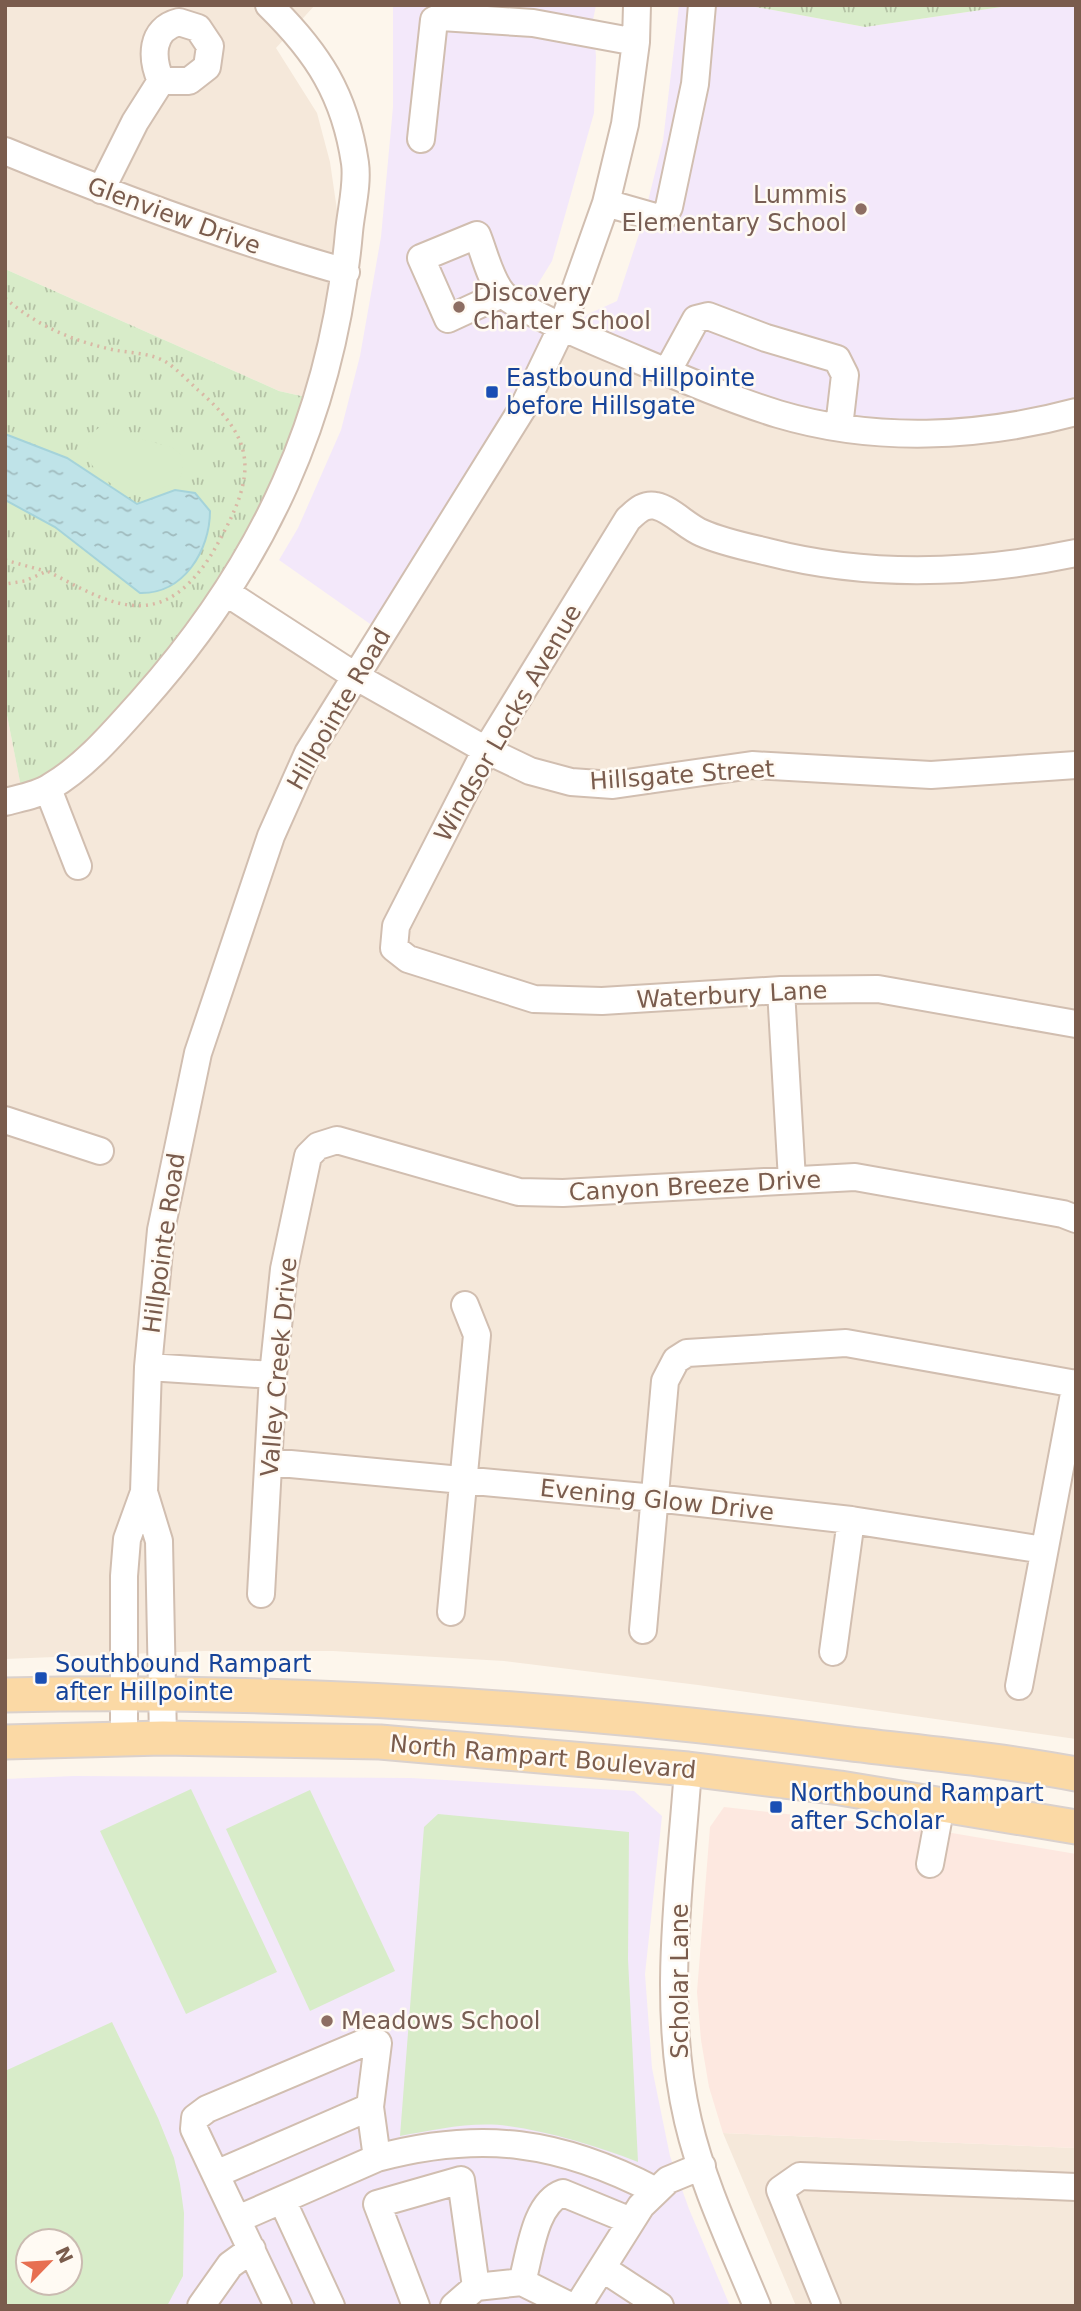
<svg xmlns="http://www.w3.org/2000/svg" width="1081" height="2311" viewBox="0 0 1081 2311" font-family="'DejaVu Sans',sans-serif">
  <defs>
    <pattern id="grass-tufts" width="24" height="20" patternUnits="userSpaceOnUse" patternTransform="scale(1.75)"><rect width="24" height="20" fill="#d8ecc9"/><path d="M3 7l-1-3M5 7V3M7 7l1-3M15 17l-1-3M17 17v-4M19 17l1-3" fill="none" stroke="#b4c2a5"/></pattern>
    <pattern id="water-ripples" width="26" height="14" patternUnits="userSpaceOnUse" patternTransform="scale(1.75)"><rect width="26" height="14" fill="#bfe3e8"/><path d="M2 4q2-2 4 0t4 0M15 11q2-2 4 0t4 0" fill="none" stroke="#a0bbbe"/></pattern>
  </defs>
  <rect width="100%" height="100%" fill="#fdf6ec"/>
  <path fill="#f5e8da" d="M5,5H315L276,48L317,113L330,162L346,272L319,400L279,391L5,269Z
    M562,327L1076,412V1739L698,1685L504,1661L333,1651H204L5,1659V705L23,796L227,593L356,675Z
    M723,2133L1076,2148V2306H796Z"/>
  <path fill="#fde8e0" d="M724,1807L946,1832L1076,1854V2148L723,2133L709,2087L701,2040L697,1992L710,1827Z"/>
  <path fill="#f3e8fa" fill-rule="evenodd" d="M393,5H596L593,20L596,57L594,113L552,261L536,287L562,326L617,301L642,225L663,141L679,5H745L865,27L1015,5H1076V412L835,427L562,327L383,633L279,560L298,528L341,430L360,356L381,237L393,107Z
    M74,1776L411,1778L634,1791L662,1816L645,1974L652,2068L670,2156L689,2209L730,2306H5V1779ZM28,2241H70V2283H28Z"/>
  <path fill="url(#grass-tufts)" d="M745,5H1015L865,27Z
    M5,269L279,391L319,400L283,493L119,727L23,797L5,705Z"/>
  <path fill="#d8ecc9" fill-rule="evenodd" d="M107,423L141,439L171,447L182,455L184,463L180,478C168,487 148,495 133,495C125,494 120,489 113,485C93,471 79,455 94,431Z
    M191,1789L277,1972L186,2014L100,1831Z
    M310,1790L395,1971L310,2011L226,1829Z
    M438,1814L629,1832L628,1959L638,2162C597,2146 551,2132 508,2126C473,2121 434,2130 400,2136L424,1827Z
    M112,2022L158,2118L174,2158L180,2184L184,2213L183,2276L167,2306H5V2071ZM70,2241V2283H28V2241Z"/>
  <path fill="url(#water-ripples)" stroke="#a5d3da" stroke-width="2" d="M5,434L67,458L137,504L175,490L195,493L210,511C210,550 184,594 140,593L55,527L5,500Z"/>
  <g fill="none" stroke-linecap="round" stroke-linejoin="round">
    <defs>
      <path id="minor" d="M421,139L434,20L441,17L533,23L636,42
        M5,151C117,197 229,239 346,272
        M101,190L135,122L161,81C151,58 150,29 179,22L198,28L210,46L207,67L189,81H161
        M606,203L655,217L665,215L669,207L695,84L702,5
        M502,294L448,319L421,258L477,235C484,252 490,279 502,293C512,306 591,340 610,348C665,371 720,396 778,414C875,443 979,438 1076,412
        M667,372L696,319L708,316L766,338L837,359L845,375L839,427
        M1076,553C975,574 869,578 768,552C747,547 722,542 702,533C687,527 671,509 656,506C644,503 636,512 628,519L486,750L396,926L394,948L408,959L534,999L602,1001L781,990L878,989L1076,1024
        M227,593L355,676L486,750L530,771L571,782L613,785L752,765L931,775L1076,765
        M48,789L78,866
        M5,802C20,798 38,795 50,787C86,766 115,731 142,701C264,564 333,414 349,232C351,210 358,185 355,163C345,95 318,53 269,5
        M781,990L792,1180
        M5,1120L100,1151
        M148,1367L273,1375
        M269,1462L655,1498L851,1520L1044,1550
        M144,1492L159,1541L163,1738
        M261,1594L273,1375L284,1269L308,1156L318,1146L337,1140L519,1192L563,1193L855,1177L1063,1214L1076,1219
        M451,1612L477,1335L465,1305
        M643,1630L665,1381L676,1360L687,1353L846,1343L1076,1384
        M833,1652L851,1520
        M1019,1686L1076,1383
        M124,1739V1576L127,1539L144,1492L148,1367L161,1230L198,1053L271,836L308,753L524,406L562,327L606,203L625,124L636,42L637,5
        M688,1769C680,1885 661,2006 688,2121C703,2185 732,2245 757,2306
        M930,1864L941,1805
        M377,2158C482,2130 560,2141 656,2191
        M216,2174L370,2107L378,2043L368,2041L207,2109L195,2118L194,2129L278,2306
        M282,2200L331,2306
        M238,2219L377,2158L370,2107
        M602,2268L660,2306
        M522,2282L570,2306
        M201,2306L230,2265L252,2249
        M416,2306L377,2204L461,2180L476,2287
        M454,2306L476,2287L522,2282C530,2255 534,2203 563,2193L631,2221
        M578,2306L641,2206L668,2180L702,2166
        M827,2306L780,2190L800,2176L1076,2187"/>
      <path id="major" d="M5,1695C283,1689 559,1706 835,1742C915,1752 996,1759 1076,1774
        M5,1742L163,1738L380,1742L688,1769L840,1788L1076,1827"/>
    </defs>
    <use href="#minor" stroke="#d1beb0" stroke-width="30"/>
    <use href="#major" stroke="#dad1cd" stroke-width="37"/>
    <path stroke="#d9b8a5" stroke-width="3.5" stroke-dasharray="2 5" stroke-linecap="butt" d="M5,298C37,326 73,341 114,350C131,353 151,353 166,362C177,369 188,381 198,390C250,435 258,466 226,528C215,549 205,568 187,585C142,628 93,594 47,571L25,581L5,584
      M5,560L45,571"/>
    <use href="#minor" stroke="#fff" stroke-width="26"/>
    <use href="#major" stroke="#fbd9a5" stroke-width="33"/>
  </g>
  <g fill="#8d6e63" stroke="#fffaf3" stroke-width="2.5">
    <circle cx="861" cy="209" r="7"/>
    <circle cx="459" cy="307" r="7"/>
    <circle cx="327" cy="2021" r="7"/>
  </g>
  <g fill="#1a4fb4" stroke="#fffaf3" stroke-width="2.5">
    <rect x="485" y="385" width="14" height="14" rx="3.5"/>
    <rect x="34" y="1671" width="14" height="14" rx="3.5"/>
    <rect x="769" y="1800" width="14" height="14" rx="3.5"/>
  </g>
  <g text-anchor="middle" stroke-width="5" stroke-linejoin="round" paint-order="stroke">
    <g font-size="24" fill="#785e54" stroke="#fffaf3" text-anchor="start">
      <text x="847" y="203" text-anchor="end">Lummis<tspan x="847" dy="28">Elementary School</tspan></text>
      <text x="473" y="301">Discovery<tspan x="473" dy="28">Charter School</tspan></text>
      <text x="341" y="2029">Meadows School</text>
    </g>
    <g font-size="24" fill="#7a5c4d" stroke="#fffaf3">
      <text transform="translate(174 216) rotate(20)" y="8">Glenview Drive</text>
      <text transform="translate(339 709) rotate(-60)" y="8">Hillpointe Road</text>
      <text transform="translate(508 723) rotate(-60)" y="8">Windsor Locks Avenue</text>
      <text transform="translate(682 775) rotate(-4)" y="8">Hillsgate Street</text>
      <text transform="translate(732 995) rotate(-3)" y="8">Waterbury Lane</text>
      <text transform="translate(695 1186) rotate(-3)" y="8">Canyon Breeze Drive</text>
      <text transform="translate(164 1243) rotate(-82)" y="8">Hillpointe Road</text>
      <text transform="translate(279 1367) rotate(-85)" y="8">Valley Creek Drive</text>
      <text transform="translate(657 1500) rotate(6)" y="8">Evening Glow Drive</text>
      <text transform="translate(543 1757) rotate(5)" y="8">North Rampart Boulevard</text>
      <text transform="translate(680 1981) rotate(-90)" y="8">Scholar Lane</text>
    </g>
    <g font-size="24" fill="#164399" stroke="#fffaf3" text-anchor="start">
      <text x="506" y="386">Eastbound Hillpointe<tspan x="506" dy="28">before Hillsgate</tspan></text>
      <text x="55" y="1672">Southbound Rampart<tspan x="55" dy="28">after Hillpointe</tspan></text>
      <text x="790" y="1801">Northbound Rampart<tspan x="790" dy="28">after Scholar</tspan></text>
    </g>
  </g>
  <rect width="1081" height="2311" fill="none" stroke="#7a5c4d" stroke-width="14"/>
  <g transform="translate(49 2262) rotate(65)"><circle r="33" fill="#fffaf3" stroke="#cabbb1" stroke-width="2"/>
  <path d="M0-5L12 26L0 18L-12 26Z" fill="#e76f51"/>
  <text y="-10" font-size="19" font-weight="bold" text-anchor="middle" fill="#7a5c4d">N</text>
  </g>
</svg>
